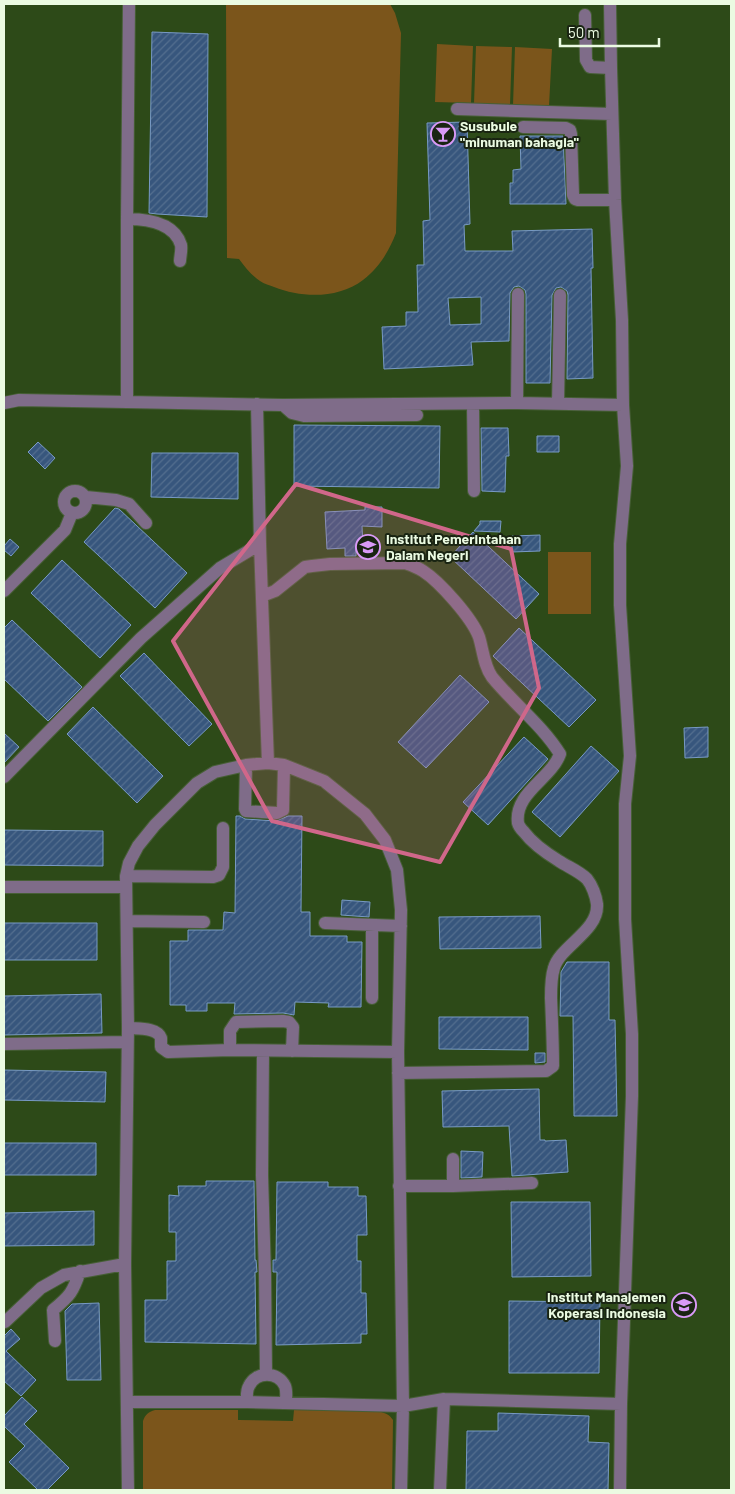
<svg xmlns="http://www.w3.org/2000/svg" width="735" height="1494" viewBox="0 0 735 1494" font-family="Barlow,sans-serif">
  <defs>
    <pattern id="building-hatch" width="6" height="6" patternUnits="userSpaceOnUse" patternTransform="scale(1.25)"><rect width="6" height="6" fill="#37567d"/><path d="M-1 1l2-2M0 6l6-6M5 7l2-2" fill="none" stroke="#546f8f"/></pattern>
  </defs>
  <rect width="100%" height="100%" fill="#284117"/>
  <path fill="#2d4a18" d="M4,4H731V1490H4Z"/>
  <path fill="#7b551b" d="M226,4H390L395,13L401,33L396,233C389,251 379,268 363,280C338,299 302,298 274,287C270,285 264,284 260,281C251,275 245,267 239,259L227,258Z
    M437,44L473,46L471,103L435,102Z
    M476,46L512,47L510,105L474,103Z
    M515,47L552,49L549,106L513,105Z
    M548,552H591V614H548Z
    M155,1410H238V1420L293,1421L294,1410L378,1411C385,1413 389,1414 393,1420L392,1490H143V1421C145,1415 148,1412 155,1410Z"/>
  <path fill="url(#building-hatch)" stroke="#789ac5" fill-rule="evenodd" d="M152,32L208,34L207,217L157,214L149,213Z
    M467,122L470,224L464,225L465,251H513L512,231L592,229L593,268H591L593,378L567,379L568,295L567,291L561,287L556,288L552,295L550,383H526V294L525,290L519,286L514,287L510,293L509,341L471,342L473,365L384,369L382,327L406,326V312H418L417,265H424L423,221L430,220L427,123ZM481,297V324L450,325L448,298Z
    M520,136H563L566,204H510V183H513V170L521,169Z
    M294,425L440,426L439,488L294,486Z
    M481,428H508L509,456H506L505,492L482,491Z
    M537,436H559V452H537Z
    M38,442L55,458L45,469L28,452Z
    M152,453H238V499L151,497Z
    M365,507H382V527L362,526L363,547L356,548V556H345V548L327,549L325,512L365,510Z
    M115,508L119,509L187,573L155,608L84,542Z
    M480,521H501L500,532L474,531L480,524Z
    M473,532L539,594L516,619L450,557Z
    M540,535V551L512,552V536Z
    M10,539L19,547L11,556L4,550V546Z
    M62,560L131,625L100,658L31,593Z
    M12,620L82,687L48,721L4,679V628Z
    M519,628L596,700L569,727L493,656Z
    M144,653L212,724L189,746L120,676Z
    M460,675L489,702L426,768L398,742Z
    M93,707L163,776L137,803L67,734Z
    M708,727V757L685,758L684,728Z
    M4,733L19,747L4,763Z
    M524,737L548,759L488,825L463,802Z
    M591,746L619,771L560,837L532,812Z
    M236,816H240L245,819L276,821L288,816H302L301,912H310V936H347V942H362L361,1007H328L329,1003L295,1002L294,1015L283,1013L234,1014L235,1003H207V1011H186V1005H170V941H188V930H223L224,912L235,913Z
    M4,830L103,831V866L4,865Z
    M342,900L370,902L369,917L341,915Z
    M540,916L541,948L440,949L439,917Z
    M4,923H97V960H4Z
    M567,962H609V1020H615L617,1116H574L573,1016H560L561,972Z
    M101,994L102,1033L4,1035V996Z
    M439,1017H528V1050L439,1049Z
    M535,1053H545V1062L535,1063Z
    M4,1070L106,1072L105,1102L4,1100Z
    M539,1089L540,1140H545V1141L566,1140L568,1172L512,1176L509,1126L443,1127L442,1091Z
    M4,1143H96V1175H4Z
    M461,1151L483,1152L482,1177L461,1178Z
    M206,1181H254L255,1260H256L257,1272H255L256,1344L145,1342V1300H167V1261H176V1232H169V1195L179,1196L178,1186H206Z
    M277,1182H328V1187H358V1196H366L367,1235H357V1261H361V1293H366L367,1334H361V1343L276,1345L277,1272H273V1260H276Z
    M511,1202H590L591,1276L512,1277Z
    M94,1211V1245L4,1246V1213Z
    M509,1301L600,1302L599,1373H509Z
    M99,1303L101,1380H67L65,1311L72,1304Z
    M11,1329L20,1339L6,1351L36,1380L21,1396L4,1381V1336Z
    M22,1397L37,1411L24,1424L69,1468L47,1490H38L9,1462L25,1446L4,1426V1416Z
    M498,1413L589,1416L588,1442L609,1443L608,1490H466L467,1431H498Z"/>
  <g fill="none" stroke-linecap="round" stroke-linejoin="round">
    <defs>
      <path id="minor" d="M129,4L127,219V402L283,405L517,403L623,405
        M610,4L611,68L615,200L622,320L623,405L627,466L620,544V605L630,756L625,804V919L632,1034V1096L621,1404L620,1490
        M585,15L586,60L590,67L611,68
        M457,109L612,114
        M523,127L566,128L570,130L571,134L573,195L575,199L578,200H615
        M127,219C146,219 174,222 181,245C182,250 180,257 180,261
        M4,403L19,400L127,402
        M517,403L518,294
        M257,404L260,544L268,763
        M473,404L474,491
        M558,404L560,295
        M283,405L292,413L304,416L417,415
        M64 502a11 11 0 1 1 22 0a11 11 0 1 1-22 0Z
        M86,497L116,500L129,504L146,523
        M4,591L65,530L72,513
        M262,596L275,591L305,567L312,566L330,564L405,563C411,565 417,567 423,571C440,582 472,618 479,637C483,650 484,666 492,677C514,704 542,725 560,754C551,779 514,793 518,823C519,827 521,829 524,832C533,844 546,853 559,861C568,867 579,871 587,879C592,885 596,896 597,904C599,931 560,946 554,968C551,977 551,988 551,998C552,1021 553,1044 553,1066L546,1071L398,1073
        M246,765L245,809L246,811L277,813L283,810L284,765
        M4,777L141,638L220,568L260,544
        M126,876L213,877L219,875L223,867V828
        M4,887H126
        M127,921L204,922
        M325,923L401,926
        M372,998V925
        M128,1028C137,1029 157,1027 161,1038C161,1038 161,1046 161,1047L168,1052L230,1050L398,1052
        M4,1044L127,1042
        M230,1050V1031L236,1022L283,1021L289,1022L293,1027L292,1051
        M263,1051L262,1175L265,1274L266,1374
        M453,1159V1186
        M399,1186H453L532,1183
        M5,1322L41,1288L64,1275L125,1264
        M55,1341L53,1310C70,1296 73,1292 80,1271
        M127,1402H247L403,1406L401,1490
        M247,1402C247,1397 246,1391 249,1386C256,1371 278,1371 285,1386C287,1391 286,1397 286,1403
        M128,1490L125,1264L128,1028L126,876L129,863L138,846L155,825L197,783L215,772L246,765L268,763L284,765L324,781L365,814L385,840L397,870L401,910L398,1052L403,1406L444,1399L621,1404
        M440,1490L444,1399"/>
    </defs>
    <use href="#minor" stroke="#475f37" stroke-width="14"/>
    <use href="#minor" stroke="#7f6c89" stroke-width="12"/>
  </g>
  <path fill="#d0678a" fill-opacity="0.2" stroke="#d0678a" stroke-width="4" stroke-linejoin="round" d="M296,484L511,549L539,688L440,862L272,821L173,641Z"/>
  <defs>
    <symbol id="bar-ring" viewBox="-11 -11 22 22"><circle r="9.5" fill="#192412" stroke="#d99af7" stroke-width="1.5"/><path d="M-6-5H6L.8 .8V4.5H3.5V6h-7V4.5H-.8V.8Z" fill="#d99af7"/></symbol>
    <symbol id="university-ring" viewBox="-11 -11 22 22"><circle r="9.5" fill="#192412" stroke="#d99af7" stroke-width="1.5"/><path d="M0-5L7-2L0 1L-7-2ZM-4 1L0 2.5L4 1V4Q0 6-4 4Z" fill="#d99af7"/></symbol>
  </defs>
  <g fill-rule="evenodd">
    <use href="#bar-ring" x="429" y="120" width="28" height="28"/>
    <use href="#university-ring" x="354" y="533" width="28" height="28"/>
    <use href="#university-ring" x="670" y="1291" width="28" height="28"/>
  </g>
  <g text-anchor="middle" stroke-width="4" stroke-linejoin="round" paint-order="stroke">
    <g font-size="14" font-weight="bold" fill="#ebfbe2" stroke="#192412" text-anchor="start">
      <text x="460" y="131">Susubule<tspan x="460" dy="16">"minuman bahagia"</tspan></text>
      <text x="386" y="544">Institut Pemerintahan<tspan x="386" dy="16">Dalam Negeri</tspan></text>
      <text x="666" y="1302" text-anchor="end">Institut Manajemen<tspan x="666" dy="16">Koperasi Indonesia</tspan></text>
    </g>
  </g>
  <rect width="735" height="1494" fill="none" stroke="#ebfbe2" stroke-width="10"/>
  <path d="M560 38v8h99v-8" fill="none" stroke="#ebfbe2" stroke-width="2.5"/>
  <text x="568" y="38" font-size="15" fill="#ebfbe2" stroke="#192412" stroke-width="4" paint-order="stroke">50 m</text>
</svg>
